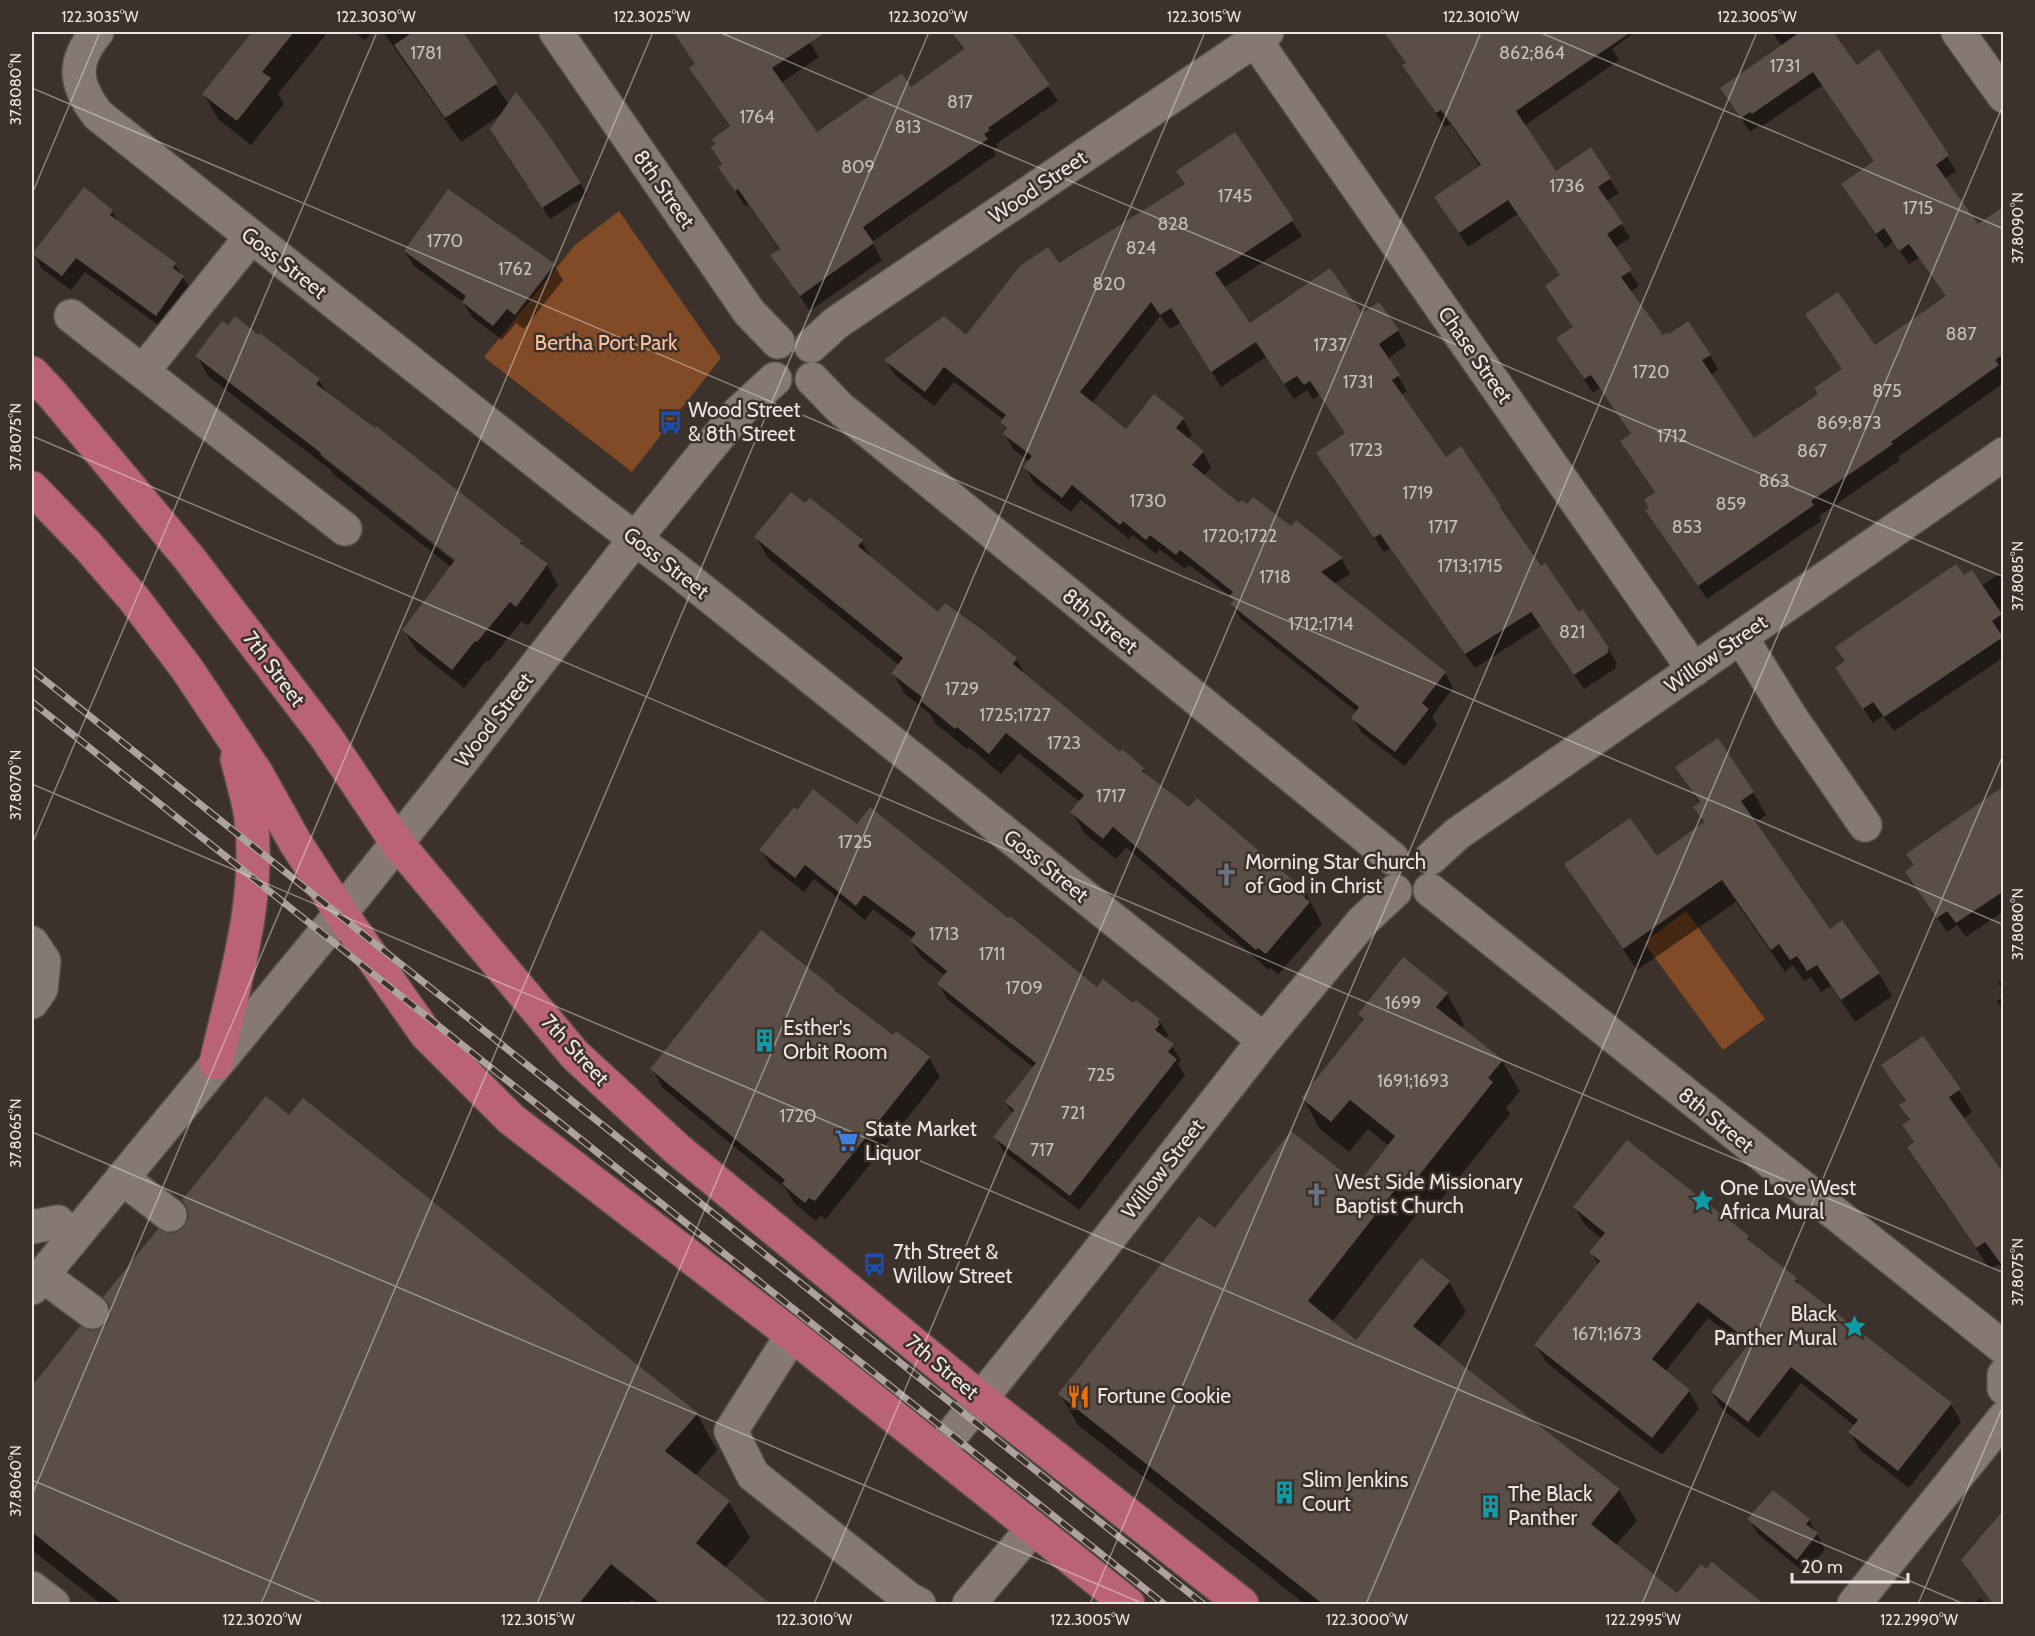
<svg xmlns="http://www.w3.org/2000/svg" width="2035" height="1636" viewBox="0 0 2035 1636" font-family="Cabin,sans-serif">
  <rect width="100%" height="100%" fill="#3c312b"/>
  <path fill="#824b27" d="M619,211L721,358L632,472L484,357L575,245Z
    M1686,911L1765,1019L1723,1050L1644,943Z"/>
  <path fill="#0007" fill-rule="evenodd" d="M254,32H328L278,94L284,104L251,145L218,119L204,94Z
    M354,32H372L365,40Z
    M383,32H461L509,105L580,183L587,195L550,219L499,142L502,114L461,142Z
    M673,32H803L819,57L781,83L816,134L911,89L964,51L951,32H1010L1058,101L996,144L998,146L993,150L996,155L872,242L882,260L810,311L772,256L780,250L748,204L745,206L720,167L723,165L731,128L700,84L696,65Z
    M1421,32H1635L1612,49L1619,60L1524,126L1555,173L1590,150L1619,193L1607,201L1630,238L1615,248L1639,286L1630,292L1663,338L1710,355L1718,370L1710,375L1754,440L1819,395L1875,347L1947,297L1919,258L1909,264L1893,242L1885,248L1852,199L1875,162L1823,85L1761,127L1760,125L1750,132L1722,89L1782,46L1772,32H1831L1856,67L1879,51L1956,171L1944,179L1977,226L2004,208V383L1898,457L1900,460L1819,516L1821,521L1707,599L1647,511L1650,509L1656,493L1622,442L1632,435L1600,388L1593,393L1566,353L1574,328L1546,286L1561,276L1518,214L1468,247L1436,198L1481,167L1450,124L1445,127L1404,66L1407,64L1397,47Z
    M1234,134L1302,236L1224,288L1250,325L1362,316L1398,331L1406,346L1387,359L1407,391L1401,395L1445,459L1500,506L1541,568L1608,648L1617,664L1615,665L1616,668L1584,689L1541,626L1475,668L1390,548L1384,552L1326,468L1346,434L1320,395L1313,399L1307,390L1294,399L1266,357L1221,387L1181,322L1170,329L1160,316L1092,403L1126,431L1183,419L1192,435L1187,440L1203,452L1211,467L1204,476L1239,505L1292,528L1296,522L1342,559L1350,574L1334,584L1445,673L1453,688L1432,717L1437,725L1405,766L1362,733L1353,718L1357,712L1241,619L1232,604L1234,601L1232,597L1189,565L1185,569L1159,549L1156,554L1133,535L1129,539L1081,500L1071,512L1034,483L1025,467L1030,462L1013,449L1005,434L1007,431L1002,423L1004,420L954,382L934,406L895,375L886,360L967,337L1059,266L1186,185Z
    M112,211L120,225L175,264L192,292L165,330L85,272L71,290L42,269L34,254Z
    M405,252L554,265L563,280L524,329L516,323L502,340L472,317L463,302L414,266Z
    M197,356L319,380L327,394L521,542L525,549L547,565L558,585L528,626L522,621L489,661L487,660L464,688L416,650L404,630L451,567L333,474L331,470L208,376ZM322,453L462,563L460,566L322,457Z
    M756,537L861,541L872,559L938,614L1016,659L1026,676L1120,754L1143,769L1148,778L1306,893L1322,924L1278,975L1271,968L1269,970L1126,847L1116,859L1084,833L1072,812L1080,802L1019,753L1001,774L969,747L967,749L935,723L929,713L905,694L893,673L899,665L768,558Z
    M2004,571V657L1894,731L1883,716L1873,723L1837,669L1964,578L1981,586Z
    M1677,768L1753,792L1766,815L1754,823L1830,931L1879,974L1892,996L1855,1022L1831,986L1821,992L1811,977L1804,981L1793,965L1785,972L1736,902L1637,970L1579,886L1566,864L1656,859L1704,823L1695,808L1700,804Z
    M2004,788V911L1966,937L1957,925L1947,932L1906,872Z
    M797,812L857,826L1097,989L1134,1005L1159,1020L1168,1035L1166,1037L1181,1060L1178,1064L1185,1075L1079,1210L1004,1152L995,1137L1013,1114L1006,1103L1034,1068L947,999L939,984L945,976L920,956L911,941L913,939L873,909L865,920L814,879L804,892L770,865L761,850Z
    M2004,979V992L1998,983Z
    M834,990L836,994L893,1037L929,1058L940,1077L826,1219L820,1216L816,1221L794,1203L786,1189L663,1088L652,1069Z
    M1447,994L1464,1024L1461,1029L1502,1061L1520,1091L1506,1108L1510,1114L1435,1207L1427,1201L1332,1322L1357,1342L1449,1282L1466,1312L1438,1347L1619,1490L1637,1521L1616,1545L1677,1595L1763,1604H1305L1078,1425L1060,1394L1215,1230L1358,1186L1389,1146L1368,1129L1349,1152L1320,1129L1303,1098L1364,1022L1360,1014Z
    M2004,996V1013L1997,1001Z
    M1883,1066L1959,1090L1972,1112L1963,1119L2004,1177V1270L1999,1264L1990,1269L1922,1170L1909,1148L1914,1143L1904,1126L1910,1122L1901,1105L1906,1102Z
    M289,1117L697,1414L717,1450L695,1476L729,1502L750,1538L725,1568L770,1604H639L632,1599L627,1604H101L32,1550V1389L80,1328L90,1332L100,1331L108,1325L168,1235L177,1234L186,1228Z
    M1575,1207L1748,1237L1752,1245L1796,1279L1802,1289L1951,1404L1961,1422L1909,1488L1860,1450L1850,1432L1855,1426L1801,1383L1759,1438L1723,1410L1712,1393L1747,1348L1708,1318L1665,1372L1689,1391L1699,1409L1662,1455L1546,1362L1536,1345L1599,1266L1591,1252L1602,1239L1585,1225Z
    M2004,1508V1600L1970,1574L1963,1560L1988,1530L1987,1529Z
    M1749,1519L1809,1520L1825,1549L1806,1574L1758,1534Z
    M1981,1598L1985,1604H1971Z"/>
  <path fill="#5a4e46" d="M252,32H294L262,72L271,78L237,121L202,94Z
    M413,32H463L498,83L445,118L394,45Z
    M673,32H826L772,68L817,132L902,73L911,87L964,49L951,32H1012L1050,85L988,128L990,130L984,134L988,139L863,227L874,243L800,296L770,255L780,249L738,189L735,191L718,167L722,164L711,147L716,144L712,139L730,126L689,68L695,64Z
    M1384,32H1631L1516,111L1556,171L1591,147L1611,178L1598,187L1623,223L1607,234L1632,270L1621,277L1663,335L1667,333L1669,334L1688,321L1711,355L1702,360L1754,438L1818,394L1814,388L1842,369L1805,314L1838,292L1875,345L1946,296L1909,244L1899,251L1884,228L1876,234L1841,184L1874,161L1813,72L1752,114L1750,112L1741,118L1720,88L1800,32H1833L1857,65L1879,49L1949,155L1936,165L1978,224L2004,206V354L1995,360L1999,365L1891,442L1893,444L1811,501L1814,505L1698,586L1645,510L1649,508L1644,500L1655,492L1620,441L1631,434L1591,375L1584,379L1556,338L1573,327L1545,286L1560,275L1508,200L1459,233L1434,197L1481,165L1441,110L1436,113L1402,65L1406,63Z
    M516,92L543,127L581,183L542,208L490,129Z
    M1235,132L1294,220L1215,273L1250,323L1330,268L1362,313L1379,302L1399,330L1379,344L1400,375L1392,380L1446,457L1461,446L1501,506L1500,507L1541,566L1545,563L1579,612L1583,609L1609,648L1607,650L1609,652L1574,675L1531,612L1465,654L1380,534L1374,538L1316,453L1345,433L1310,381L1304,385L1297,376L1284,384L1256,342L1211,372L1171,308L1160,315L1151,302L1080,392L1126,429L1154,394L1184,418L1176,428L1204,451L1192,465L1239,503L1242,500L1247,504L1253,497L1291,526L1296,520L1343,558L1321,572L1446,672L1422,703L1429,709L1395,752L1351,718L1359,707L1230,604L1234,600L1229,596L1233,592L1180,550L1176,555L1150,535L1146,540L1123,521L1120,525L1072,485L1062,498L1023,467L1032,456L1003,434L1007,428L1000,422L1006,415L944,367L925,392L884,360L944,316L966,335L1020,266L1048,247L1059,263L1185,184L1176,171Z
    M84,187L113,210L110,215L176,263L173,268L184,276L156,316L76,258L62,276L32,254Z
    M448,189L555,264L515,315L507,309L493,326L462,302L466,296L404,251Z
    M235,316L259,335L260,333L320,379L316,384L375,428L376,426L522,541L520,543L548,564L516,607L510,602L477,642L475,641L452,670L402,630L455,560L320,454L321,453L195,356L222,321L228,325Z
    M791,492L805,503L810,498L863,540L858,546L938,612L945,603L985,632L1017,658L1013,664L1120,752L1122,749L1144,768L1142,771L1189,807L1197,798L1307,892L1304,897L1310,902L1266,954L1258,948L1256,950L1113,827L1103,839L1070,812L1084,795L1006,733L989,754L957,727L955,729L921,701L923,698L891,673L903,658L754,537Z
    M1956,564L1964,575L1972,570L2002,614L1992,621L2003,637L1884,717L1873,702L1863,709L1835,668L1845,661L1835,647Z
    M1718,738L1754,792L1741,801L1830,929L1842,920L1880,973L1841,1000L1817,965L1807,971L1797,956L1790,960L1779,944L1771,950L1722,880L1623,949L1564,864L1630,818L1657,856L1704,822L1693,807L1700,802L1675,767Z
    M2004,786V891L1956,923L1947,911L1937,918L1905,872L1914,865L1906,854Z
    M813,789L857,824L870,807L1008,918L1010,916L1097,987L1103,979L1133,1003L1136,1000L1160,1019L1158,1022L1160,1024L1155,1030L1174,1044L1168,1052L1177,1059L1070,1196L993,1137L1014,1110L1005,1102L1036,1063L937,984L947,971L910,941L916,933L864,895L856,906L805,865L795,878L759,850L794,807L797,810Z
    M761,930L835,989L834,990L893,1035L896,1031L930,1057L815,1201L809,1198L805,1203L782,1184L785,1180L650,1069Z
    M1403,957L1448,993L1436,1007L1503,1060L1488,1078L1493,1082L1417,1178L1409,1172L1308,1301L1356,1340L1421,1258L1450,1281L1413,1326L1620,1489L1591,1524L1677,1593L1701,1564L1706,1569L1712,1562L1765,1605H1324L1058,1394L1199,1216L1215,1228L1291,1131L1358,1184L1395,1136L1350,1100L1331,1122L1301,1098L1364,1019L1358,1014Z
    M1923,1036L1961,1089L1949,1097L2004,1174V1268L1985,1242L1976,1248L1907,1147L1914,1142L1902,1125L1910,1120L1899,1105L1906,1101L1881,1065Z
    M266,1096L289,1115L303,1098L698,1413L665,1451L730,1501L696,1543L772,1605H662L611,1564L578,1605H124L32,1532V1386L80,1326L90,1331L99,1329L107,1324L111,1314L109,1304L103,1297L158,1229L168,1234L177,1232L184,1227L189,1217L187,1207L182,1200Z
    M1627,1140L1749,1236L1747,1239L1797,1278L1795,1281L1952,1403L1898,1471L1848,1432L1858,1420L1791,1367L1748,1422L1711,1392L1750,1342L1698,1302L1652,1359L1690,1390L1652,1438L1534,1345L1600,1261L1589,1252L1605,1233L1573,1207Z
    M1773,1490L1810,1519L1806,1524L1818,1533L1797,1560L1747,1519Z
    M2004,1509V1605H1994L1961,1560Z"/>
  <g fill="none" stroke-linecap="round" stroke-linejoin="round">
    <defs>
      <path id="minor" d="M97,32C72,62 74,84 98,115L592,506L678,571L1264,1040
        M556,32L749,312L778,342
        M1958,32L2004,96
        M1255,40L1694,670
        M71,316L345,529
        M811,346L836,323L1267,32
        M143,371L251,237
        M812,379L840,408L1392,858
        M1741,637L1790,716L1865,825
        M1431,858L1457,834L2004,454
        M1430,890L2004,1348
        M32,943L44,961L41,989L32,1002
        M122,1178L170,1215
        M32,1227L58,1222
        M42,1275L92,1312
        M32,1288L341,913L437,793L635,539L703,455L738,413L775,379
        M792,1335L731,1431L753,1475L909,1599L919,1604
        M2004,1375V1388
        M938,1452L1085,1269L1264,1040L1362,922L1395,891
        M32,1588L53,1604
        M969,1604L1033,1528
        M1854,1604L2004,1418"/>
      <path id="major" d="M32,373L52,394L189,558L326,737L397,843L575,1055L677,1149L981,1399L1242,1604
        M32,488L88,546L134,599L187,669L257,774L295,842L341,913L426,1034L511,1119L792,1335L1128,1604
        M216,1063C234,983 261,900 251,818C248,798 242,778 237,759"/>
    </defs>
    <use href="#minor" stroke="#584e49" stroke-width="36"/>
    <use href="#major" stroke="#584e49" stroke-width="36"/>
    <use href="#minor" stroke="#867971" stroke-width="33"/>
    <use href="#major" stroke="#bb6376" stroke-width="33"/>
    <defs>
      <path id="rail" d="M32,670L1203,1604
        M32,702L1164,1604"/>
    </defs>
    <use href="#rail" stroke="#aca39e" stroke-width="7"/>
    <use href="#rail" stroke="#3c312b" stroke-width="4.5" stroke-dasharray="14" stroke-linecap="butt"/>
  </g>
  <path fill="none" stroke="#eee6e2" stroke-width="1.5" stroke-opacity="0.45" d="M719,32L2004,577M1539,32L2004,229M32,88L2004,925M32,194L100,32M32,436L2004,1273M32,784L1964,1604M32,844L377,32M32,1132L1144,1604M32,1480L324,1604M32,1495L653,32M261,1604L929,32M537,1604L1205,32M814,1604L1481,32M1090,1604L1757,32M1366,1604L2004,103M1642,1604L2004,753M1918,1604L2004,1404"/>
  <defs>
    <symbol id="bus-bare" viewBox="-9 -9 18 18"><path d="M-5-6H5V4H4V6H2V4H-2V6H-4V4H-5ZM-3.5-4V0h7V-4ZM-3.5 1.2v1.5H-2V1.2ZM2 1.2v1.5H3.5V1.2Z" fill="#1a4fb4" stroke="#3c312b" stroke-width="2.5" paint-order="stroke"/></symbol>
    <symbol id="church-bare" viewBox="-9 -9 18 18"><path d="M-1.2-6h2.4v3.5h3.3v2.4h-3.3V6h-2.4V-.1h-3.3v-2.4h3.3Z" fill="#6b7280" stroke="#3c312b" stroke-width="2.5" paint-order="stroke"/></symbol>
    <symbol id="building-bare" viewBox="-9 -9 18 18"><path d="M-4-6H4V6H1V3H-1V6H-4ZM-2.5-4.3h1.7v1.8h-1.7ZM.8-4.3h1.7v1.8H.8ZM-2.5-1h1.7V.8h-1.7ZM.8-1h1.7V.8H.8Z" fill="#0f9aa8" stroke="#3c312b" stroke-width="2.5" paint-order="stroke"/></symbol>
    <symbol id="supermarket-bare" viewBox="-9 -9 18 18"><path d="M-6-5.5h2.5l.6 2H6L4.5 2H-2.5L-4.4-4H-6ZM-1.5 3.2a1.3 1.3 0 1 0 .1 0ZM3 3.2a1.3 1.3 0 1 0 .1 0Z" fill="#3f7fe0" stroke="#3c312b" stroke-width="2.5" paint-order="stroke"/></symbol>
    <symbol id="sight-bare" viewBox="-9 -9 18 18"><path d="M0-6L1.8-2.2L6-1.7L2.9 1.2L3.7 5.4L0 3.3L-3.7 5.4L-2.9 1.2L-6-1.7L-1.8-2.2Z" fill="#0f9aa8" stroke="#3c312b" stroke-width="2.5" paint-order="stroke"/></symbol>
    <symbol id="restaurant-bare" viewBox="-9 -9 18 18"><path d="M-5-6h1v4h1v-4h1v4h1v-4h1v5L-1.5 .5V6h-2V.5L-5-1ZM5-6V6H3V1.5H1.5Q1.5-4 5-6Z" fill="#e8710a" stroke="#3c312b" stroke-width="2.5" paint-order="stroke"/></symbol>
  </defs>
  <g fill-rule="evenodd">
    <use href="#bus-bare" x="654" y="406" width="33" height="33"/>
    <use href="#church-bare" x="1210" y="858" width="33" height="33"/>
    <use href="#building-bare" x="748" y="1024" width="33" height="33"/>
    <use href="#supermarket-bare" x="830" y="1124" width="33" height="33"/>
    <use href="#church-bare" x="1300" y="1178" width="33" height="33"/>
    <use href="#sight-bare" x="1686" y="1184" width="33" height="33"/>
    <use href="#bus-bare" x="858" y="1248" width="33" height="33"/>
    <use href="#sight-bare" x="1838" y="1310" width="33" height="33"/>
    <use href="#restaurant-bare" x="1062" y="1380" width="33" height="33"/>
    <use href="#building-bare" x="1268" y="1476" width="33" height="33"/>
    <use href="#building-bare" x="1474" y="1490" width="33" height="33"/>
  </g>
  <g text-anchor="middle" stroke-width="5" stroke-linejoin="round" paint-order="stroke">
    <g font-size="18" fill="#c9c0bb">
      <text x="426" y="59">1781</text>
      <text x="1532" y="59">862;864</text>
      <text x="1785" y="72">1731</text>
      <text x="960" y="108">817</text>
      <text x="757" y="123">1764</text>
      <text x="908" y="133">813</text>
      <text x="858" y="173">809</text>
      <text x="1567" y="192">1736</text>
      <text x="1235" y="202">1745</text>
      <text x="1918" y="214">1715</text>
      <text x="1173" y="230">828</text>
      <text x="445" y="247">1770</text>
      <text x="1141" y="254">824</text>
      <text x="515" y="275">1762</text>
      <text x="1109" y="290">820</text>
      <text x="1961" y="340">887</text>
      <text x="1330" y="351">1737</text>
      <text x="1651" y="378">1720</text>
      <text x="1358" y="388">1731</text>
      <text x="1887" y="397">875</text>
      <text x="1849" y="429">869;873</text>
      <text x="1672" y="442">1712</text>
      <text x="1366" y="456">1723</text>
      <text x="1812" y="457">867</text>
      <text x="1774" y="487">863</text>
      <text x="1418" y="499">1719</text>
      <text x="1148" y="507">1730</text>
      <text x="1731" y="510">859</text>
      <text x="1443" y="533">1717</text>
      <text x="1687" y="533">853</text>
      <text x="1240" y="542">1720;1722</text>
      <text x="1470" y="572">1713;1715</text>
      <text x="1275" y="583">1718</text>
      <text x="1321" y="630">1712;1714</text>
      <text x="1572" y="638">821</text>
      <text x="962" y="695">1729</text>
      <text x="1015" y="721">1725;1727</text>
      <text x="1064" y="749">1723</text>
      <text x="1111" y="802">1717</text>
      <text x="855" y="848">1725</text>
      <text x="944" y="940">1713</text>
      <text x="992" y="960">1711</text>
      <text x="1024" y="994">1709</text>
      <text x="1403" y="1009">1699</text>
      <text x="1101" y="1081">725</text>
      <text x="1413" y="1087">1691;1693</text>
      <text x="1073" y="1119">721</text>
      <text x="798" y="1122">1720</text>
      <text x="1042" y="1156">717</text>
      <text x="1607" y="1340">1671;1673</text>
    </g>
    <g font-size="21" fill="#eee6e2" stroke="#3c312b">
      <text transform="translate(1038 187) rotate(-34)" y="7">Wood Street</text>
      <text transform="translate(664 189) rotate(55)" y="7">8th Street</text>
      <text transform="translate(284 263) rotate(38)" y="7">Goss Street</text>
      <text transform="translate(1475 355) rotate(55)" y="7">Chase Street</text>
      <text transform="translate(666 563) rotate(38)" y="7">Goss Street</text>
      <text transform="translate(1100 621) rotate(39)" y="7">8th Street</text>
      <text transform="translate(1716 654) rotate(-35)" y="7">Willow Street</text>
      <text transform="translate(274 669) rotate(53)" y="7">7th Street</text>
      <text transform="translate(494 720) rotate(-52)" y="7">Wood Street</text>
      <text transform="translate(1046 866) rotate(39)" y="7">Goss Street</text>
      <text transform="translate(575 1050) rotate(47)" y="7">7th Street</text>
      <text transform="translate(1716 1120) rotate(39)" y="7">8th Street</text>
      <text transform="translate(1163 1169) rotate(-52)" y="7">Willow Street</text>
      <text transform="translate(942 1367) rotate(40)" y="7">7th Street</text>
    </g>
    <g font-size="21" fill="#f8c2a0" stroke="#3c312b">
      <text x="606" y="350">Bertha Port Park</text>
    </g>
    <g font-size="21" fill="#eee6e2" stroke="#3c312b" text-anchor="start">
      <text x="688" y="417">Wood Street<tspan x="688" dy="24">&amp; 8th Street</tspan></text>
      <text x="1245" y="869">Morning Star Church<tspan x="1245" dy="24">of God in Christ</tspan></text>
      <text x="783" y="1035">Esther's<tspan x="783" dy="24">Orbit Room</tspan></text>
      <text x="865" y="1136">State Market<tspan x="865" dy="24">Liquor</tspan></text>
      <text x="1335" y="1189">West Side Missionary<tspan x="1335" dy="24">Baptist Church</tspan></text>
      <text x="1720" y="1195">One Love West<tspan x="1720" dy="24">Africa Mural</tspan></text>
      <text x="893" y="1259">7th Street &amp;<tspan x="893" dy="24">Willow Street</tspan></text>
      <text x="1837" y="1321" text-anchor="end">Black<tspan x="1837" dy="24">Panther Mural</tspan></text>
      <text x="1097" y="1403">Fortune Cookie</text>
      <text x="1302" y="1487">Slim Jenkins<tspan x="1302" dy="24">Court</tspan></text>
      <text x="1508" y="1501">The Black<tspan x="1508" dy="24">Panther</tspan></text>
    </g>
  </g>
  <rect width="2035" height="1636" fill="none" stroke="#3c312b" stroke-width="66"/>
  <path d="M1792 1573v9h116v-9" fill="none" stroke="#eee6e2" stroke-width="3"/>
  <text x="1801" y="1573" font-size="18" fill="#eee6e2" stroke="#3c312b" stroke-width="4.5" paint-order="stroke">20 m</text>
  <rect x="33" y="33" width="1969" height="1570" fill="none" stroke="#eee6e2" stroke-width="2"/>
  <g font-size="15" text-anchor="middle" fill="#eee6e2">
    <text x="100" y="22">122.3035°W</text>
    <text x="376" y="22">122.3030°W</text>
    <text x="652" y="22">122.3025°W</text>
    <text x="928" y="22">122.3020°W</text>
    <text x="1204" y="22">122.3015°W</text>
    <text x="1481" y="22">122.3010°W</text>
    <text x="1757" y="22">122.3005°W</text>
    <text transform="translate(16 89) rotate(-90)" y="5">37.8080°N</text>
    <text transform="translate(2018 228) rotate(-90)" y="5">37.8090°N</text>
    <text transform="translate(16 437) rotate(-90)" y="5">37.8075°N</text>
    <text transform="translate(2018 576) rotate(-90)" y="5">37.8085°N</text>
    <text transform="translate(16 785) rotate(-90)" y="5">37.8070°N</text>
    <text transform="translate(2018 924) rotate(-90)" y="5">37.8080°N</text>
    <text transform="translate(16 1133) rotate(-90)" y="5">37.8065°N</text>
    <text transform="translate(2018 1272) rotate(-90)" y="5">37.8075°N</text>
    <text transform="translate(16 1481) rotate(-90)" y="5">37.8060°N</text>
    <text x="262" y="1625">122.3020°W</text>
    <text x="538" y="1625">122.3015°W</text>
    <text x="814" y="1625">122.3010°W</text>
    <text x="1090" y="1625">122.3005°W</text>
    <text x="1367" y="1625">122.3000°W</text>
    <text x="1643" y="1625">122.2995°W</text>
    <text x="1919" y="1625">122.2990°W</text>
  </g>
</svg>
